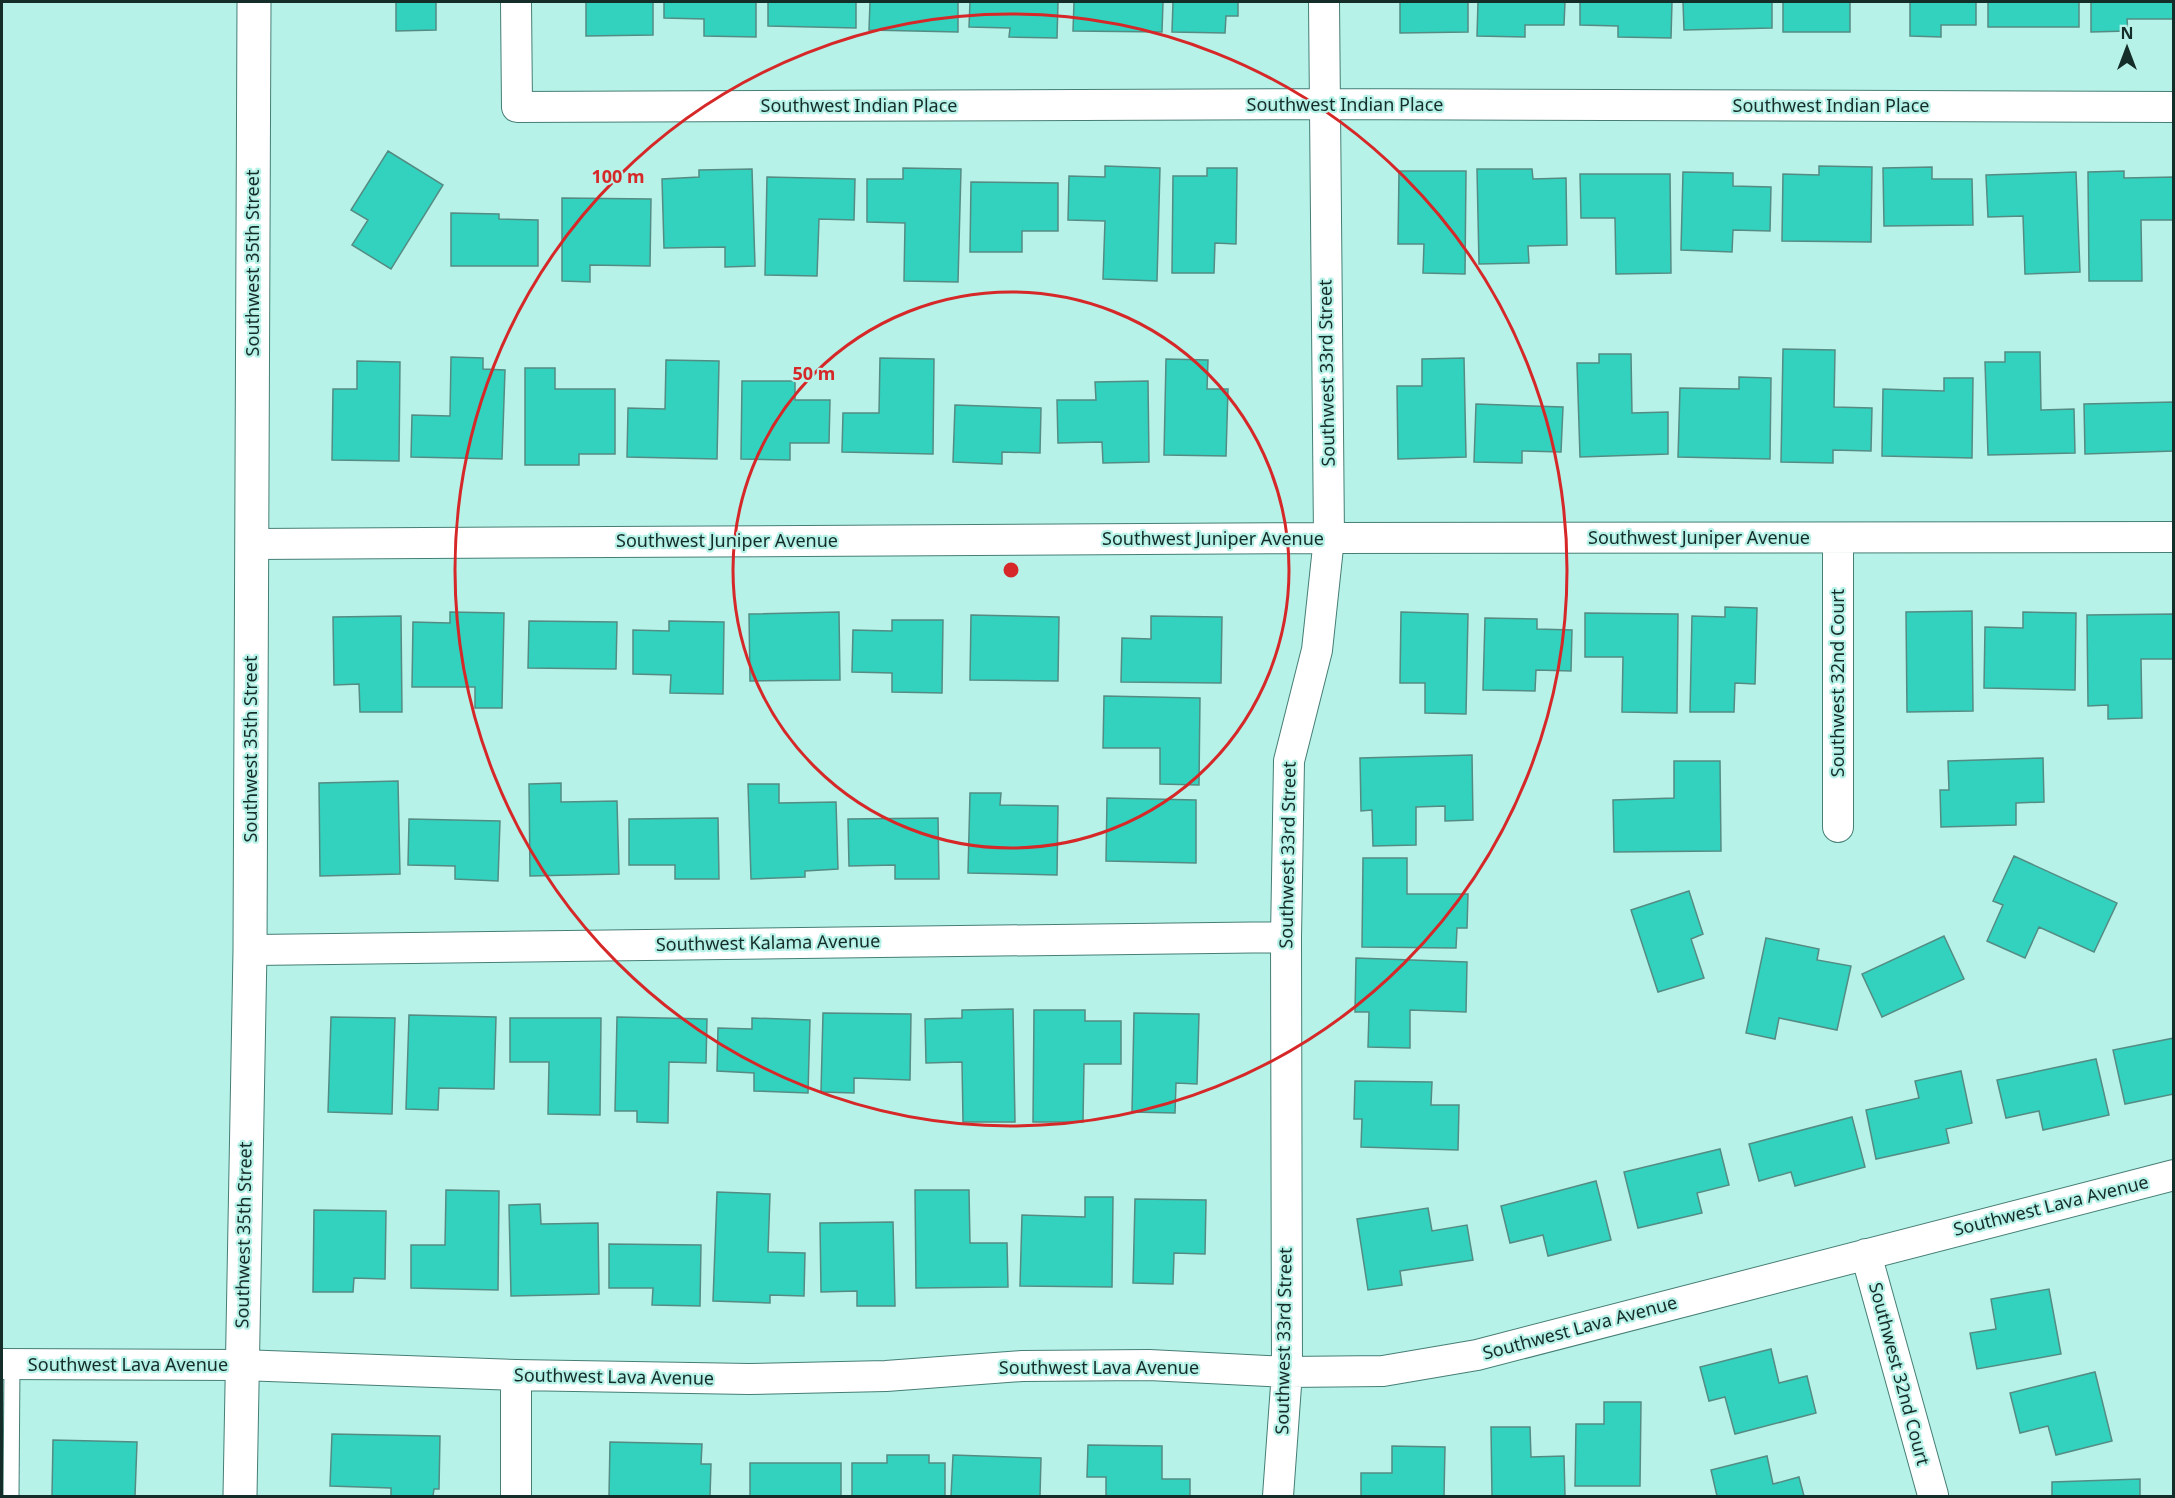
<svg xmlns="http://www.w3.org/2000/svg" width="2175" height="1498" viewBox="0 0 2175 1498" font-family="'Noto Sans',sans-serif">
  <rect width="100%" height="100%" fill="#b7f2e8"/>
  <path fill="#32d2bf" stroke="#548c83" stroke-width="1.5" d="M396,2H436V30L396,31Z
    M586,2H653V35L586,36Z
    M664,2H756V37L704,36V19L664,18Z
    M768,2H856V28L768,26Z
    M870,2H958V32L869,30Z
    M970,2H1058L1057,38L1009,37L1010,28L969,27Z
    M1074,2H1163L1162,32L1073,31Z
    M1173,2H1238V16H1226L1225,33L1172,32Z
    M1400,2H1468V32L1400,33Z
    M1478,2H1565L1564,25H1525V37L1477,36Z
    M1580,2H1672L1671,38L1618,37V26L1580,25Z
    M1683,2H1772V28L1684,30Z
    M1783,2H1850V32H1783Z
    M1910,2H1976V25H1941V37L1910,36Z
    M1988,2H2079V27H1988Z
    M2091,2H2174V19H2127L2128,31L2091,32Z
    M388,151L443,185L391,269L352,245L368,220L351,210Z
    M1105,166L1160,168L1157,281L1103,279L1105,221L1068,220L1069,176L1105,177Z
    M1819,166L1872,167L1871,242L1782,241L1783,174L1819,175Z
    M1932,167V179H1972L1973,225L1884,226L1883,168Z
    M903,168L961,169L958,282L904,281L905,223L867,222V179H903Z
    M1207,168H1237L1236,244L1215,243L1214,273H1172L1173,176H1207Z
    M752,169L755,266L725,267V247L664,248L662,179L699,177V170Z
    M1477,169H1532L1533,179L1566,178L1567,245L1528,246L1529,263L1479,264Z
    M1399,171H1466L1465,274L1423,273L1424,244H1398Z
    M2124,171V178L2174,177V220H2141L2142,281H2089L2088,172Z
    M1683,172L1733,173V186L1771,187L1770,231L1733,230L1732,252L1681,250Z
    M2076,172L2080,272L2025,274L2023,216L1988,217L1986,175Z
    M1580,174H1670L1671,273L1616,274L1615,218H1581Z
    M767,177L855,179L854,220L819,219L817,276L765,275Z
    M971,182L1058,183V231H1022V252H970Z
    M562,198L651,199L650,266L590,265V282L562,281Z
    M451,213L499,214V219L538,220V266H451Z
    M1783,349L1835,350L1834,407L1872,408L1871,451L1833,450V463L1781,462Z
    M2005,352H2040L2041,410L2074,409L2075,453L1988,455L1985,362H2005Z
    M1599,354H1631L1632,413L1668,412V454L1580,457L1577,363H1599Z
    M451,357L483,358V369L505,370L502,459L411,457L412,415L450,416Z
    M880,358L934,359L933,454L842,452L843,413H879Z
    M1464,358L1466,457L1398,459L1397,386H1422V359Z
    M1166,359L1208,360L1207,389H1228L1226,456L1164,455Z
    M666,360L719,361L717,459L627,457L628,408L665,409Z
    M357,361L400,362L399,461L332,460L333,389H357Z
    M525,368H555V389H615V454H579V465H525Z
    M1739,377L1771,378L1770,459L1678,457L1680,388L1739,389Z
    M1944,378H1973L1972,458L1882,456L1883,389L1944,391Z
    M742,381H795V400H830L829,443H790V460L741,459Z
    M1148,381L1149,462L1103,463L1102,442L1058,443L1057,400H1096L1095,382Z
    M2174,402V451L2085,454L2084,404Z
    M1476,404L1563,407L1561,452L1522,451V463L1474,462Z
    M955,405L1041,408L1040,453L1002,452V464L953,462Z
    M1725,607L1757,608L1755,684L1735,683L1734,712H1690L1692,616L1725,617Z
    M1972,611L1973,711L1907,712L1906,612Z
    M450,612L504,613L502,708H475V687H412L413,622L450,623Z
    M839,612L840,680L750,681L749,614Z
    M1401,612L1468,614L1466,714L1425,713V683H1400Z
    M2023,612L2076,613L2075,690L1984,688L1985,627L2023,628Z
    M1585,613L1678,614L1677,713L1622,712L1623,657H1585Z
    M2174,614V659H2141L2142,718L2108,719V705L2088,706L2087,615Z
    M971,615L1059,617L1058,681L970,680Z
    M401,616L402,712H360L359,684L334,685L333,617Z
    M1151,616L1222,617L1221,683L1121,682L1122,638L1151,639Z
    M1485,618L1537,619V629L1572,630L1571,671L1536,670L1535,691L1483,690Z
    M892,620H943L942,693L892,692V673L852,672L853,630L892,631Z
    M529,621L617,622L616,669L528,668Z
    M669,621L724,622L723,694L670,693L671,675L633,674V630L669,631Z
    M1104,696L1200,698L1199,785L1160,784V748H1103Z
    M1472,755L1473,820L1445,821V806L1416,807V845L1373,846L1372,810L1361,811L1360,758Z
    M2043,758L2044,802L2016,803V825L1941,827L1940,790H1949L1948,761Z
    M1674,761H1720L1721,851L1614,852L1613,800L1674,798Z
    M398,781L400,874L320,876L319,783Z
    M561,783V802L617,801L619,874L530,876L529,784Z
    M748,784H779V803L836,802L838,869L805,871V877L751,879Z
    M970,793H1001L1000,805L1058,806L1057,875L968,873Z
    M1107,798L1196,800V863L1106,861Z
    M718,818L719,879H675V865H629V819Z
    M938,818L939,879H895V865L849,866L848,819Z
    M409,819L500,821L498,881L455,879V866L408,865Z
    M2014,856L2117,903L2094,952L2039,927L2025,958L1987,941L2003,905L1993,901Z
    M1363,858H1407V894H1468L1467,928H1457L1456,948L1362,947Z
    M1689,891L1703,934L1691,939L1704,978L1658,992L1631,910Z
    M1944,936L1964,979L1882,1017L1862,974Z
    M1766,938L1819,949L1817,960L1851,966L1837,1030L1779,1018L1775,1039L1746,1033Z
    M1356,958L1467,962L1466,1012L1410,1010V1048L1368,1047L1369,1012H1355Z
    M1013,1009L1015,1122H963L962,1062L926,1063L925,1019L962,1018V1010Z
    M1034,1010H1085V1021H1121V1064H1084L1083,1122H1033Z
    M823,1013L911,1014L910,1080L854,1078V1093L821,1092Z
    M1134,1013L1199,1014L1197,1084L1176,1083L1175,1113L1132,1112Z
    M409,1015L496,1017L494,1089L439,1088L438,1110L406,1109Z
    M331,1017L395,1018L392,1114L328,1112Z
    M617,1017L707,1019L706,1063L669,1062L668,1123L637,1122V1111H615Z
    M510,1018H601L600,1115L548,1114L549,1062H510Z
    M752,1018L810,1020L808,1093L754,1091V1073L717,1071L718,1028L752,1029Z
    M2174,1038V1094L2125,1104L2113,1050Z
    M2096,1059L2109,1115L2043,1130L2039,1111L2006,1118L1997,1080Z
    M1961,1071L1972,1123L1946,1129L1949,1143L1876,1159L1866,1110L1919,1098L1915,1081Z
    M1355,1081L1432,1082L1431,1105H1459L1458,1150L1361,1147L1362,1119H1354Z
    M1852,1117L1865,1167L1795,1186L1791,1172L1759,1181L1749,1144Z
    M1720,1149L1729,1185L1697,1193L1702,1213L1638,1228L1624,1172Z
    M1596,1181L1611,1240L1548,1256L1543,1235L1510,1243L1501,1206Z
    M446,1190L499,1191L498,1290L411,1288V1245H445Z
    M915,1190H969L970,1243H1007L1008,1287L916,1288Z
    M717,1192L770,1194L768,1252L805,1253L804,1296L770,1295V1303L713,1301Z
    M1085,1197H1113L1112,1287L1020,1286L1022,1215L1085,1217Z
    M1135,1199L1206,1200L1205,1254L1174,1253L1173,1284L1133,1283Z
    M540,1204L541,1224L598,1223L599,1294L511,1296L509,1205Z
    M1428,1208L1432,1231L1467,1225L1473,1260L1400,1271L1402,1285L1368,1290L1357,1219Z
    M314,1210L386,1211L385,1279L354,1278L353,1292H313Z
    M893,1222L895,1306H857V1291L821,1292L820,1223Z
    M609,1244L701,1245L700,1306L652,1305L653,1288H609Z
    M2049,1289L2061,1354L1977,1369L1970,1333L1996,1329L1991,1299Z
    M1771,1349L1779,1383L1807,1376L1816,1413L1735,1434L1725,1397L1709,1401L1700,1367Z
    M2095,1372L2112,1441L2056,1455L2048,1426L2020,1433L2010,1393Z
    M1604,1402H1641L1640,1486H1575L1576,1424H1604Z
    M1491,1427H1530L1531,1457L1564,1456L1565,1496H1492Z
    M332,1434L440,1436L439,1489H434L433,1496H391V1488L330,1486Z
    M53,1440L137,1442L135,1496H52Z
    M610,1442L702,1444L701,1464H711L710,1496H609Z
    M1088,1445L1162,1446V1479H1190V1496H1106V1477H1087Z
    M1392,1446L1445,1447L1444,1496H1361V1473H1392Z
    M887,1455H929V1463H945V1496H852V1463H887Z
    M953,1455L1041,1458L1040,1496H951Z
    M1767,1456L1773,1484L1799,1477L1804,1496H1717L1711,1470Z
    M750,1463H841V1496H750Z
    M2140,1479V1496H2052V1482Z"/>
  <g fill="none" stroke-linecap="round" stroke-linejoin="round">
    <defs>
      <path id="service" d="M11,1496L12,1364"/>
      <path id="minor" d="M516,2L517,107L1324,104L2174,107
        M1838,538V827
        M253,544L1329,538L2174,537
        M250,950L1286,937
        M1866,1254L1933,1495
        M2,1364L241,1365L516,1375L749,1379L886,1376L1022,1366L1149,1365L1287,1372L1383,1371L1477,1355L2174,1175
        M516,1375V1496
        M1278,1496L1287,1372L1286,937L1289,761L1317,650L1329,538L1324,2"/>
      <path id="tertiary" d="M240,1496L250,950L254,2"/>
    </defs>
    <use href="#service" stroke="#467e75" stroke-width="17"/>
    <use href="#minor" stroke="#467e75" stroke-width="32"/>
    <use href="#tertiary" stroke="#467e75" stroke-width="35"/>
    <use href="#service" stroke="#fff" stroke-width="15"/>
    <use href="#minor" stroke="#fff" stroke-width="30"/>
    <use href="#tertiary" stroke="#fff" stroke-width="33"/>
  </g>
  <g fill="none" stroke="#d62828" stroke-width="3">
    <circle cx="1011" cy="570" r="278"/>
    <circle cx="1011" cy="570" r="556"/>
  </g>
  <g text-anchor="middle" stroke-width="4.5" stroke-linejoin="round" paint-order="stroke">
    <g font-size="18" fill="#152d29" stroke="#b7f2e8">
      <text x="1345" y="111">Southwest Indian Place</text>
      <text x="859" y="112">Southwest Indian Place</text>
      <text x="1831" y="112">Southwest Indian Place</text>
      <text transform="translate(253 263) rotate(-90)" y="6">Southwest 35th Street</text>
      <text transform="translate(1327 373) rotate(-91)" y="6">Southwest 33rd Street</text>
      <text x="1699" y="544">Southwest Juniper Avenue</text>
      <text x="1213" y="545">Southwest Juniper Avenue</text>
      <text x="727" y="547">Southwest Juniper Avenue</text>
      <text transform="translate(1838 683) rotate(-90)" y="6">Southwest 32nd Court</text>
      <text transform="translate(251 749) rotate(-90)" y="6">Southwest 35th Street</text>
      <text transform="translate(1288 855) rotate(-89)" y="6">Southwest 33rd Street</text>
      <text transform="translate(768 943) rotate(-1)" y="6">Southwest Kalama Avenue</text>
      <text transform="translate(2051 1206) rotate(-14)" y="6">Southwest Lava Avenue</text>
      <text transform="translate(244 1235) rotate(-89)" y="6">Southwest 35th Street</text>
      <text transform="translate(1580 1328) rotate(-15)" y="6">Southwest Lava Avenue</text>
      <text transform="translate(1284 1341) rotate(-89)" y="6">Southwest 33rd Street</text>
      <text x="128" y="1371">Southwest Lava Avenue</text>
      <text x="1099" y="1374">Southwest Lava Avenue</text>
      <text transform="translate(1899 1374) rotate(75)" y="6">Southwest 32nd Court</text>
      <text transform="translate(614 1377) rotate(1)" y="6">Southwest Lava Avenue</text>
    </g>
  </g>
  <circle cx="1011" cy="570" r="9" fill="#d62828" stroke="#b7f2e8" stroke-width="3"/>
  <g font-size="18" text-anchor="middle" font-weight="bold" fill="#d62828" stroke="#b7f2e8" stroke-width="4.5" stroke-linejoin="round" paint-order="stroke">
    <text x="618" y="183">100 m</text>
    <text x="814" y="380">50 m</text>
  </g>
  <rect width="2175" height="1498" fill="none" stroke="#152d29" stroke-width="6"/>
  <g transform="translate(2127 48)" stroke="#b7f2e8" stroke-width="4.5" paint-order="stroke">
  <path d="M0-4.5L10 22L0 15L-10 22Z" fill="#152d29"/>
  <text y="-9" font-size="16" font-weight="bold" text-anchor="middle" fill="#152d29">N</text>
  </g>
</svg>
